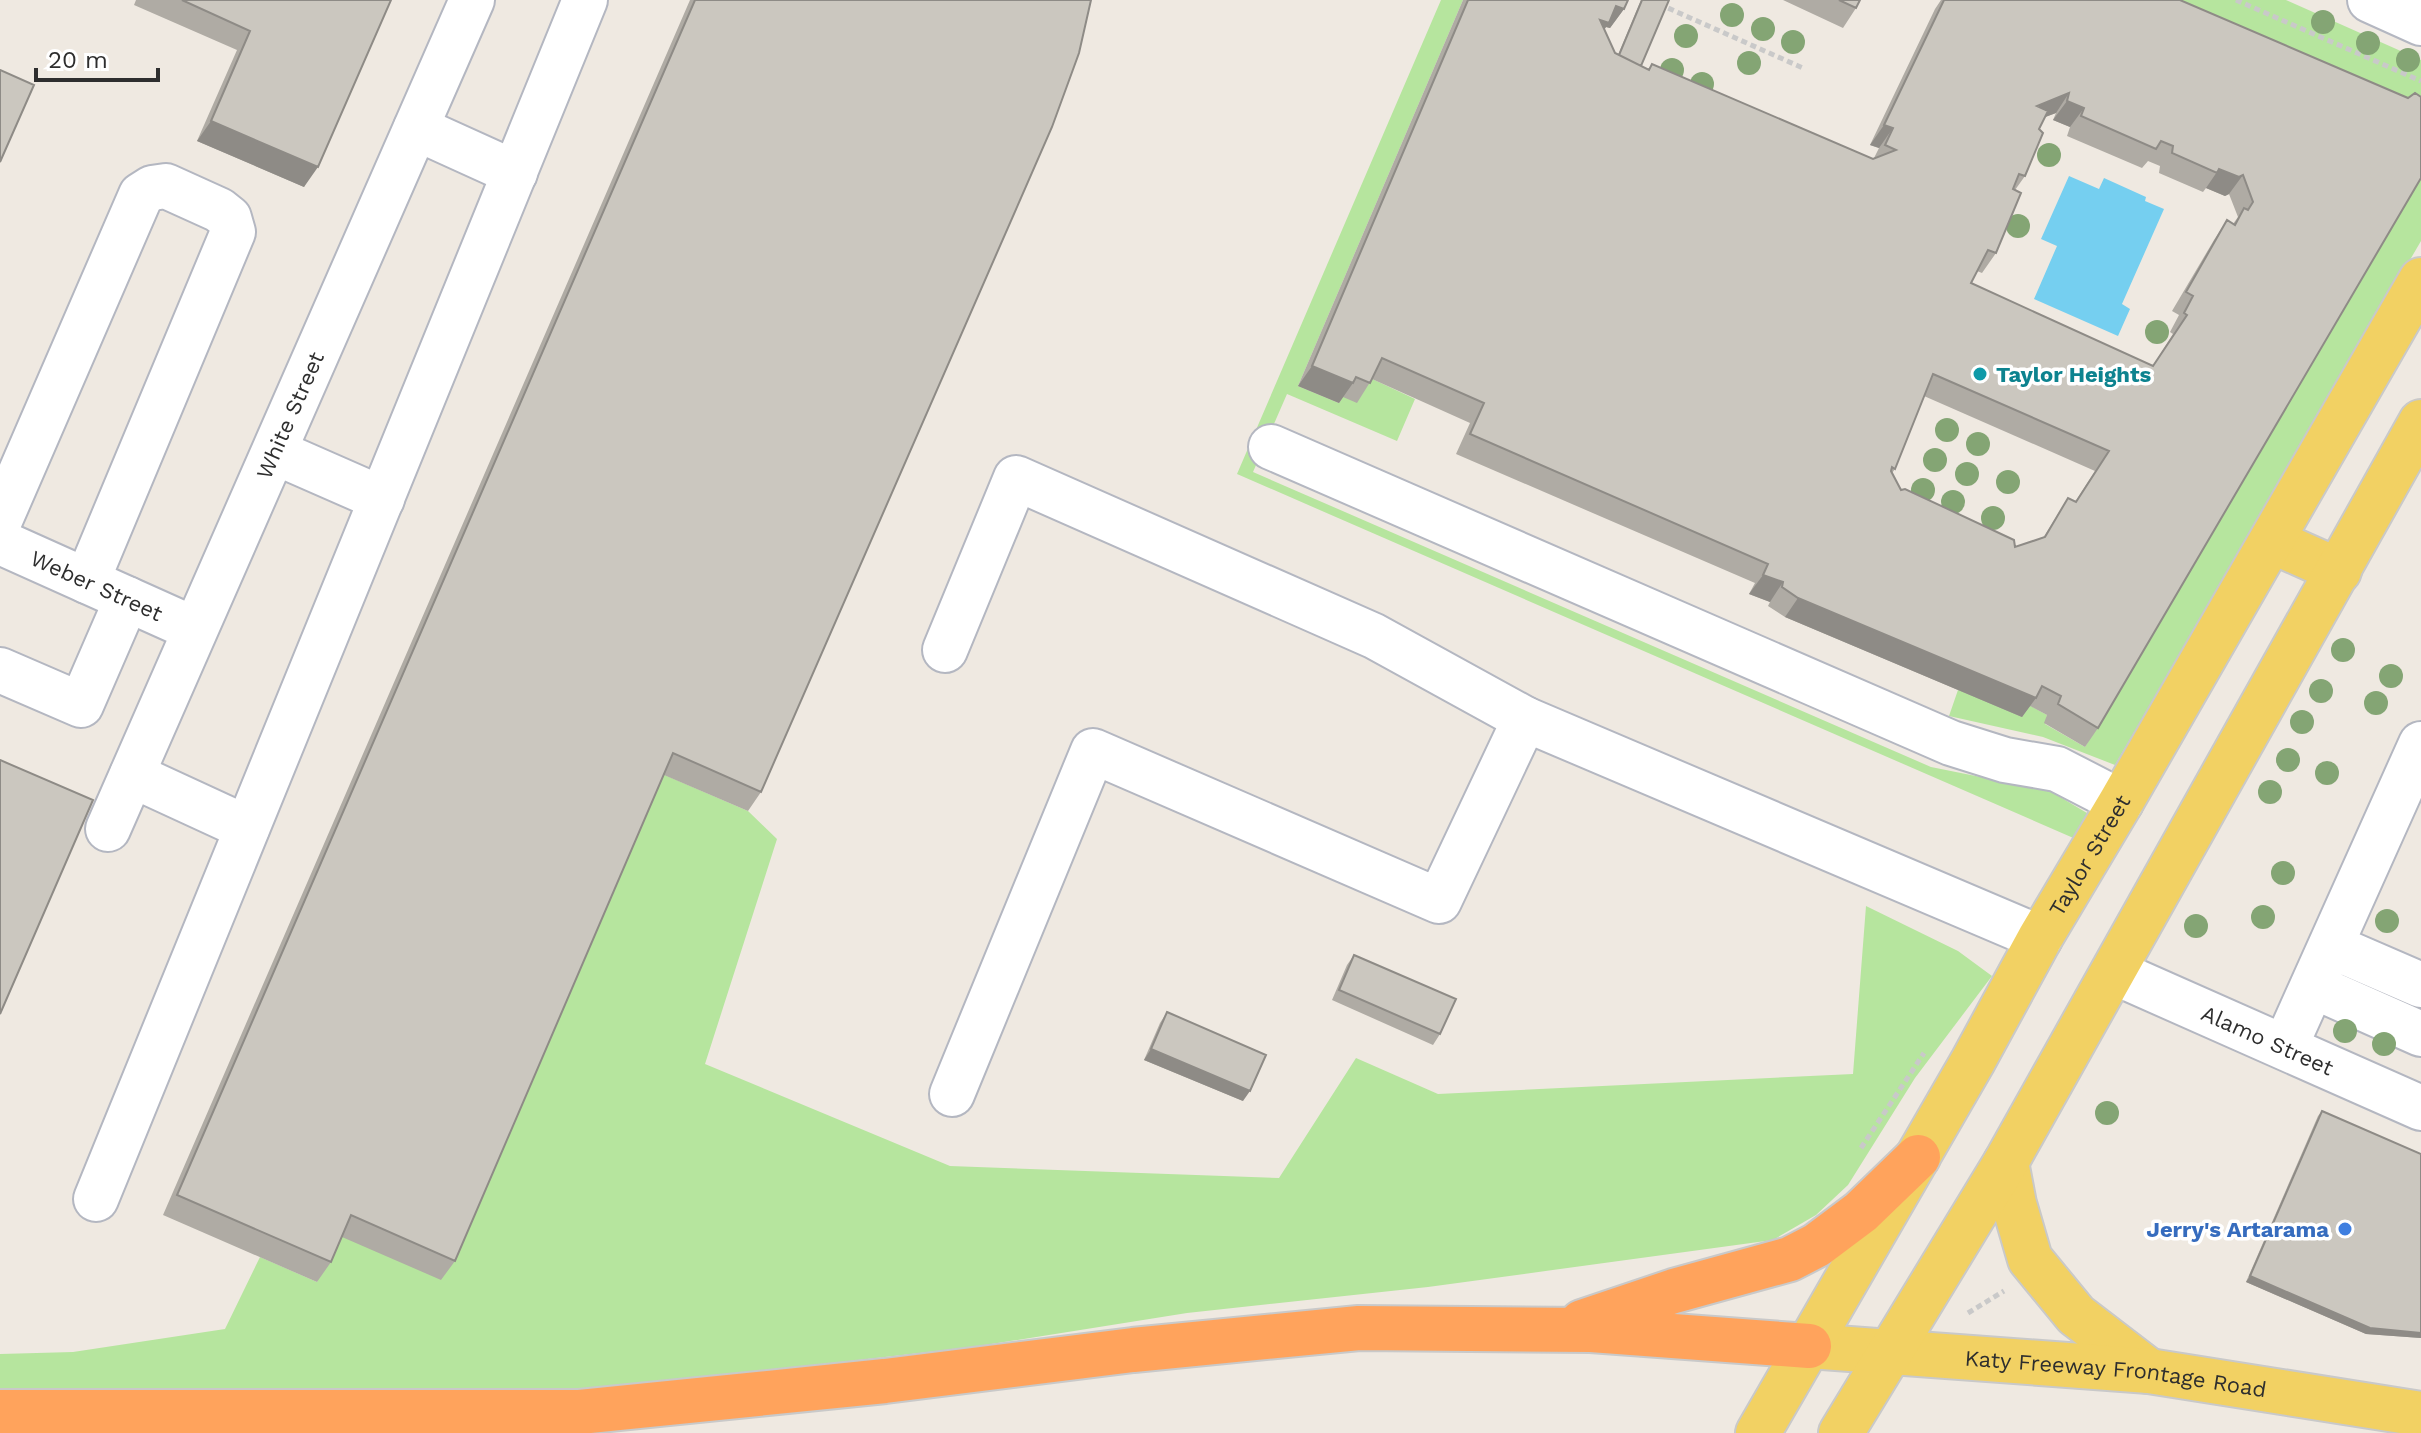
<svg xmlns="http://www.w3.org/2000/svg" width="2421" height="1433" viewBox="0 0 2421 1433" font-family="'Work Sans',sans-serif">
  <rect width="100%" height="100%" fill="#efe9e1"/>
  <path fill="#b6e59e" d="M1441,0H1463L1298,386L1339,403L1343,396L1368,377L1415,399L1397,441L1287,394L1253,472L1931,767L2050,791L2092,816L2078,840L1237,474Z
    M2120,0H2286L2421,60V126Z
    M2421,174V241L2115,765L2043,737L1949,716L1958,690L2029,705L2047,715L2045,724L2085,747Z
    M660,773L748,811L777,839L705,1064L950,1166L1279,1178L1356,1058L1438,1094L1853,1074L1866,906L1958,951L1992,976L1915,1078L1848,1185L1816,1215L1773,1240L1428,1287L1187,1313L973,1347L623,1387L439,1399L0,1407V1354L73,1352L225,1329L260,1257L317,1282L337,1235Z"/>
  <path fill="#75cff0" d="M2069,176L2099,189L2104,178L2146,197L2145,201L2164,209L2122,304L2130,309L2118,336L2034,299L2057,246L2041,239Z"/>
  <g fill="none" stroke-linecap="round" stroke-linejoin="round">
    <defs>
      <g id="minor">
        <path d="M2370,0L2421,23"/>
        <path d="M416,128L515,173"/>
        <path d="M1271,447L1951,743L2005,760L2057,769L2121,802"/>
        <path d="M275,452L382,499"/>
        <path d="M0,520L141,195L152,188L166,186L219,210L229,218L233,232L87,581"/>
        <path id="s1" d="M0,542L194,629"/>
        <path d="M945,650L1016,478L1374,636L1525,719L2040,938"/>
        <path d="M0,670L81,705L127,599"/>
        <path d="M132,775L247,828"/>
        <path id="s2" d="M108,829L472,0"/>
        <path d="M2331,946L2421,985"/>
        <path id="s3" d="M2114,972L2421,1108"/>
        <path d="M2313,986L2421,1034"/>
        <path d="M2285,1047L2421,744"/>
        <path d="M952,1094L1093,751L1439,901L1525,719"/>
        <path d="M96,1199L585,0"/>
      </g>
      <g id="major">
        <path d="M2272,541L2339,571"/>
        <path d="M2006,1162L2014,1204L2030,1259L2076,1315L2149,1371"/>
        <path id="s4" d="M1809,1346L2149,1371L2421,1414"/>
        <path id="s5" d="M1758,1433L1973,1061L2040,938L2121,802L2421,280"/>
        <path d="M1841,1433L2006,1162L2421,422"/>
      </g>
      <path id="highway" d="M1582,1322L1674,1291L1790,1259L1817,1245L1861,1212L1918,1157
        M0,1412H580L885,1381L1133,1350L1359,1328L1591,1330L1809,1346"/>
    </defs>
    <use href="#minor" stroke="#b4b7c1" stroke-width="48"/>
    <use href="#major" stroke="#c9c9c9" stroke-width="48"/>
    <use href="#highway" stroke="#c9c9c9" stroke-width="48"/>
    <path stroke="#c9c9c9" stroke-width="5" stroke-dasharray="6 4" stroke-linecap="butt" d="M1650,0L1803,68
      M2236,0L2421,81
      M1861,1148L1924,1053
      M1968,1313L2004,1291"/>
    <use href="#minor" stroke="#fff" stroke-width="44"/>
    <use href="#major" stroke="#f2d163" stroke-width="44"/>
    <use href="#highway" stroke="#ffa35c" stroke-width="44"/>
  </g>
  <g fill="#84a574">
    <circle cx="1732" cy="15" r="12"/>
    <circle cx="2323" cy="22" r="12"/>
    <circle cx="1763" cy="29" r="12"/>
    <circle cx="1686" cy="36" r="12"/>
    <circle cx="1793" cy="42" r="12"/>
    <circle cx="2368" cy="43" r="12"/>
    <circle cx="2408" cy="60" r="12"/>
    <circle cx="1749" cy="63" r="12"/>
    <circle cx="1672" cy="70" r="12"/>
    <circle cx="1702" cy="84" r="12"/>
    <circle cx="2049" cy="155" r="12"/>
    <circle cx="2018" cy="226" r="12"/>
    <circle cx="2157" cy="332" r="12"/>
    <circle cx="1947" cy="430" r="12"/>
    <circle cx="1978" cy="444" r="12"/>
    <circle cx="1935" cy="460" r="12"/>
    <circle cx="1967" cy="474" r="12"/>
    <circle cx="2008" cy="482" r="12"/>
    <circle cx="1923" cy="490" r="12"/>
    <circle cx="1953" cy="502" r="12"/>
    <circle cx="1993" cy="518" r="12"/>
    <circle cx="2343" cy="650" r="12"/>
    <circle cx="2391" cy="676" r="12"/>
    <circle cx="2321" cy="691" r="12"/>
    <circle cx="2376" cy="703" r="12"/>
    <circle cx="2302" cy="722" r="12"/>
    <circle cx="2288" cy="760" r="12"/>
    <circle cx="2327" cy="773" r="12"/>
    <circle cx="2270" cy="792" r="12"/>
    <circle cx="2283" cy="873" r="12"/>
    <circle cx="2263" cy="917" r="12"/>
    <circle cx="2387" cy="921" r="12"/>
    <circle cx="2196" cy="926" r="12"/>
    <circle cx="2345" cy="1031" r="12"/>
    <circle cx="2384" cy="1044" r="12"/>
    <circle cx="2107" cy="1113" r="12"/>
  </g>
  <path fill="#afaba4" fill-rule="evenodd" d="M136,0H391L304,187L197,141L237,50L134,5Z
    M690,0H1091L761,792L748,811L664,775L455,1261L441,1280L342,1237L331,1262L317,1282L163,1215Z
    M1463,0H1628L1624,9L1610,28L1606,27L1604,30L1615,53L1618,55L1641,0H1669L1641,66L1648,70L1652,64L1873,159L1874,158L1879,148L1870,145L1935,9L1941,0H2180L2408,98L2098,728L2085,747L2044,723L2047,715L2030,706L2022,717L1785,617L1768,606L1770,602L1749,594L1755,583L1456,454L1470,423L1372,379L1357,403L1343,397L1339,403L1298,386ZM2056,113L2053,120L2070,127L2067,136L2142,168L2148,161L2160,166L2159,173L2203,192L2206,188L2225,196L2229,194L2238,217L2233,224L2227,220L2214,240L2172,311L2179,315L2170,332L2173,334L2153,366L1971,283L1977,271L1982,273L1996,253L2015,190L2025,176L2039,129L2045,117ZM1924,396L2095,471L2075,502L2068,498L2043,538L2015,547L1901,490L1892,473L1895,469Z
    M1783,0H1860L1856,8L1843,28Z
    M1354,955L1440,1034L1433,1045L1332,1000L1347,965Z
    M1167,1012L1243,1101L1144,1060L1160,1023Z
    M2322,1111L2421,1154V1338L2366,1334L2246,1282L2318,1116Z"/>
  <path fill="#8e8b86" d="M1616,6L1624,9L1610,28L1606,27L1596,42L1600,20Z
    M2069,93L2056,113L2024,125L2037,106Z
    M2067,101L2084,108L2070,127L2053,120Z
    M211,121L318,167L304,187L197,141Z
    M1884,125L1893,128L1879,148L1870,145Z
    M2219,169L2243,175L2229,194L2225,196L2206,188Z
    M1312,366L1353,383L1339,403L1298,386Z
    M1763,575L1783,582L1770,602L1749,594Z
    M1798,598L2036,698L2022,717L1785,617Z
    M1151,1049L1250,1091L1243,1101L1144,1060Z
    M2250,1276L2421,1333V1338L2366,1334L2246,1282Z"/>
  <path fill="#cbc7bf" stroke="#8e8b86" stroke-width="2" fill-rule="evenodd" d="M182,0H391L318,167L211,121L250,31Z
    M695,0H1091L1079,53L1052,127L761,792L673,753L455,1261L351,1215L331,1262L177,1195Z
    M1468,0H1628L1624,9L1616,6L1609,23L1600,20L1615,53L1649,70L1652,64L1873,159L1896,150L1885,145L1893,128L1884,125L1944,0H2180L2408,98L2415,93L2421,97V178L2098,728L2058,704L2061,696L2042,686L2036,698L1798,598L1782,587L1783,582L1763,575L1768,564L1470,434L1484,403L1382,358L1370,383L1356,377L1353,383L1312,366ZM2069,93L2067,101L2084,108L2081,116L2156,149L2161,141L2173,146L2172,153L2217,173L2219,169L2239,177L2243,175L2253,202L2248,210L2244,208L2235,225L2227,220L2186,292L2193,296L2184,313L2187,315L2153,366L1971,283L1988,250L1996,253L2021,193L2013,189L2019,174L2025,176L2043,133L2039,129L2048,111L2037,106ZM1933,374L2109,451L2076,502L2068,498L2045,537L2015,547L2014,540L1905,489L1901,490L1891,471L1892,467L1895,469Z
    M1642,0H1669L1641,66L1619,55Z
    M1839,0H1860L1856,8Z
    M0,70L34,85L0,162Z
    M0,760L93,800L0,1014Z
    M1354,955L1456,999L1440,1034L1339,990Z
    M1167,1012L1266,1055L1250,1091L1151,1049Z
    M2322,1111L2421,1154V1333L2370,1328L2250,1276Z"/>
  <circle fill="#0f9aa8" stroke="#fff" stroke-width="3" cx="1980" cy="374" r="8"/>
  <circle fill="#3f7fe0" stroke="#fff" stroke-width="3" cx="2345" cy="1229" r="8"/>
  <g text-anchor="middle" stroke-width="7" stroke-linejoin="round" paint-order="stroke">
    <g font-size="22" font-weight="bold" fill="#0d838f" stroke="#fff" text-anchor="start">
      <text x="1996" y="382">Taylor Heights</text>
    </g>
    <g font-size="22" fill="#2e2e2e" stroke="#fff">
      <text dy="8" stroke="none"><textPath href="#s2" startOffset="452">White Street</textPath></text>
      <text dy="8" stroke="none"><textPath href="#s1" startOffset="106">Weber Street</textPath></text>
      <text dy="8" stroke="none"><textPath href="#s5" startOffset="666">Taylor Street</textPath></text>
      <text dy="8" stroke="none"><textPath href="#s3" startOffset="168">Alamo Street</textPath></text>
      <text dy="8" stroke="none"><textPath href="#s4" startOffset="308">Katy Freeway Frontage Road</textPath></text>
    </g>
    <g font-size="22" font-weight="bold" fill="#366cbe" stroke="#fff" text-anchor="end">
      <text x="2329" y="1237">Jerry's Artarama</text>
    </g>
  </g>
  <path d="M36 68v12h122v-12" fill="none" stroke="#2e2e2e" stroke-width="4"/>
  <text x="48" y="68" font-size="24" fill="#2e2e2e" stroke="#ffffff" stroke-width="6" paint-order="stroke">20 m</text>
</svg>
